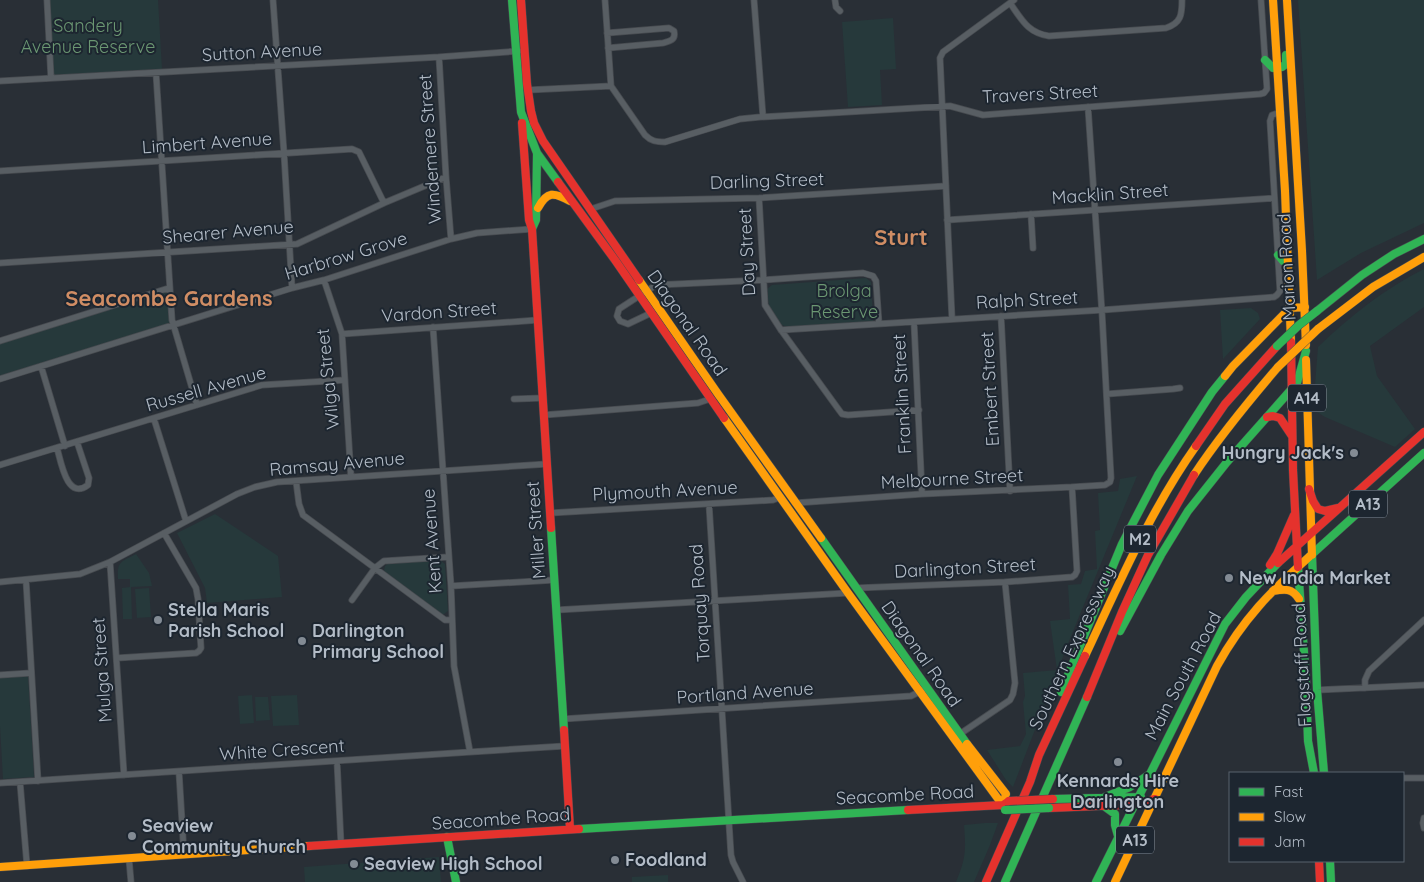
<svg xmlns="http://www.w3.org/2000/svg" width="1424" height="882" viewBox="0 0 1424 882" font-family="Quicksand,sans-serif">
  <rect width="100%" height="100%" fill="#292f36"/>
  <path fill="#26393b" d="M48,0H158L162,69L53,75Z
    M1298,0H1424V223L1361,253L1317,280Z
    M893,18L896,69L880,70L882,105L848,107L842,22Z
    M1424,269V307L1370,346L1377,376L1415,429L1395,447L1325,417L1317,412L1314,397L1318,347C1349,317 1384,289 1424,269Z
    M866,278L871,282L873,318V321L871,322L787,327L782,325L769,306L767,289L772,285Z
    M168,289L171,324L0,376V343Z
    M1251,308L1258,313L1260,319L1223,359L1220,310Z
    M1137,476L1069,641L1013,787L1006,780L987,750L1020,746L1026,734L1023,702L1025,696L1023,673L1057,670L1050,621L1070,619L1068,585L1081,584L1085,571L1097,569L1095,531L1100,530L1098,493L1118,491L1120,479Z
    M215,514L278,556L282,597L207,603L205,588L177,533Z
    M136,554L149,573L152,586L131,587L132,619H123L122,588L130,587V579H118C117,561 121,562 136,554Z
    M440,560L445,564L448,611L444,614H442L384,571L385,566L388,564Z
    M149,588L151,617L137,618L135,589Z
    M28,675L34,777L3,779L0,726V677Z
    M252,695L254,723L240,724L238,696Z
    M297,695L299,725L273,726L271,696Z
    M255,697H268L270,720L256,721Z
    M985,823H998L990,845L974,882H956C966,858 966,850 964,825Z
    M439,857L441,882H305L304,867Z
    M668,875V882H628H632V877Z"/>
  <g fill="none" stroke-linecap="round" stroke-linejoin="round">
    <defs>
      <path id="street" d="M47,0L51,78
        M273,0L284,153L292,288
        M605,0L611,86
        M754,0L763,117
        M835,0L836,7L840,11
        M1010,3C1022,20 1028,33 1049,36L1166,28C1181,23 1182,15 1182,0
        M607,33L669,28L674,31C676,40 670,41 663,43L608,48
        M439,57L446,177L451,239
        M156,73L172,320L197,405
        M0,81L439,57L519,51
        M528,90L611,86L645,135C651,141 656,142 665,142L740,119L760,117L950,106L983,115L1260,94L1264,93L1267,89L1261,0
        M0,171L352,149L359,152L384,203
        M759,198L765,305L781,330L839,410L842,414L848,415L919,410
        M591,210L594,208L615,201L759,198L946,186
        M1031,214L1033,248
        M947,220L1274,198
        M0,263L297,244L384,203L446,177
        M324,280L342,334L351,477
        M651,313L628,324L620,321L617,316L619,309L656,285L763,280L863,273L873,276L876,281L879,324
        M1001,316L1010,491
        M952,319L940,58L943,52L1014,0
        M914,322L922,494
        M433,327L451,586L454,666L470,752
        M781,330L1102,310L1274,297L1277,295L1280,291L1270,121L1272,115L1281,112
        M342,334L538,320
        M0,341L169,288
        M41,366L65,446
        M0,379L292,288L324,280L451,239L477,233L532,229
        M1107,394L1173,389L1180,388
        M514,399L543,398
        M544,415L698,403L710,399
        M154,419L186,521
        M57,448C61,462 67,501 88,485L89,478L77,442
        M0,465L262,385L345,380
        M296,481L299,504L303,515L441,617L445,620H452
        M795,503L922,494L1072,487L1105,485L1110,482L1111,478L1102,313L1088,107
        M709,504L731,855L733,862L743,882
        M550,513L773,500L781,497
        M110,562L124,775
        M26,580L38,781
        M0,582L80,574L110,562L237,494L255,487L277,482L547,464
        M451,586L554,580
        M856,588L1005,582L1072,577L1075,575L1077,571L1072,487
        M352,600L375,568L384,561L448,557
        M556,610L848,593
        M117,658L196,653L199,651L201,648L198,599L196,588L164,533
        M0,675L31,673
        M1365,688V680L1369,671L1424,620
        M1317,690L1424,685
        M563,719L911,696L927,688
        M957,736L1010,700L1013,694L1015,683L1005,582
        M337,761L341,844
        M179,772L184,855
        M1403,778H1424
        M20,782L27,866
        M0,783L470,752L565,746
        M1424,818L1423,823L1424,828
        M129,859L131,882"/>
      <path id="fast" d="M512,0L521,112L537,153L558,182
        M1265,60L1273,68L1282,67L1286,64V55
        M532,229L536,220L537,154
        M1278,255L1283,261L1289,265
        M1317,311L1362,275L1394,254L1424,239
        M551,528L564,730
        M821,538L967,744
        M1312,555L1317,690L1324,773
        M1310,556L1424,453
        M1298,567L1306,681L1308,741L1314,773
        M1120,631L1161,555L1188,511L1227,462L1297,383L1306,351
        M1061,692L1122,544L1158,475L1212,392L1225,376
        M1105,797L1130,787L1150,774
        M1053,799L1141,797
        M1104,806L1115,814V825L1118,836
        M579,829L908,810
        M447,837L456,882
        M1330,861L1331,882
        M1005,882L1087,697
        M1096,882L1225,624L1246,597L1278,563"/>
      <path id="slow" d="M1273,0L1285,191L1291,342
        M1287,0L1302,251L1306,345
        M538,208C547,191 554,192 570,201
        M639,280L718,394L821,538
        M1318,329L1373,287L1424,257
        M1306,360L1312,555
        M1225,376L1233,366L1290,308L1305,307
        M724,418L848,593L1004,807
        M1194,475C1219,437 1248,402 1278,367
        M1273,591C1285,589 1292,588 1299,599
        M1085,656C1119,584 1150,511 1196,446
        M967,744L1006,794L1003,805
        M0,867L309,846
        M1115,882L1217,666C1243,619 1271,591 1310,556"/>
      <path id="jam" d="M521,0L527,84L531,111L534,123L543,141L639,280
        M522,123L529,220L532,229L551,528
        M558,182L615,260L724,418
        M1291,342L1293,470L1298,567
        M1267,417L1273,416L1280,418L1292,436
        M1196,446L1225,404L1277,346
        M1309,489L1313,501L1318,509L1325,511L1338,508
        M1278,563L1424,432
        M1270,565L1277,554L1294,515
        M1087,697L1122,612L1148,555L1194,475
        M564,730L570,829
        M1049,808L1124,805L1135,804L1155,799
        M908,810L1003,805L1009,801
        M309,846L579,829
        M1319,861L1320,882
        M986,882L1030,782L1039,755L1085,656"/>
    </defs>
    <use href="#street" stroke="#474b50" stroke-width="7"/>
    <use href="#fast" stroke="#474b50" stroke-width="9"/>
    <use href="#slow" stroke="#474b50" stroke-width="9"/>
    <use href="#jam" stroke="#474b50" stroke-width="9"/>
    <use href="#street" stroke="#585e63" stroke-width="5.5"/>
    <use href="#fast" stroke="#30b455" stroke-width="8"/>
    <use href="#slow" stroke="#ff9f0a" stroke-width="8"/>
    <use href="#jam" stroke="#e5322d" stroke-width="8"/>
    <defs>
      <path id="fast-bridge" d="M1277,346L1299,325L1317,311
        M1005,810L1049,808"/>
      <path id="slow-bridge" d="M1278,367L1318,329"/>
      <path id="jam-bridge" d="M1009,801L1053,799"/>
    </defs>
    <use href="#fast-bridge" stroke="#474b50" stroke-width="9" stroke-linecap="butt"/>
    <use href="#slow-bridge" stroke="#474b50" stroke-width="9" stroke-linecap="butt"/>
    <use href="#jam-bridge" stroke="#474b50" stroke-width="9" stroke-linecap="butt"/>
    <use href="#fast-bridge" stroke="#30b455" stroke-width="8"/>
    <use href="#slow-bridge" stroke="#ff9f0a" stroke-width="8"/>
    <use href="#jam-bridge" stroke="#e5322d" stroke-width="8"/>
  </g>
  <g fill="#838b94" stroke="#1d2630" stroke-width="2">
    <circle cx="1354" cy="453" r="5"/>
    <circle cx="1229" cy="578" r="5"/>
    <circle cx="158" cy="620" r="5"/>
    <circle cx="302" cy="641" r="5"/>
    <circle cx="1118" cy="762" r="5"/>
    <circle cx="132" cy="836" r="5"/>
    <circle cx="615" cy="860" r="5"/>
    <circle cx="354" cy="864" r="5"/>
  </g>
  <g text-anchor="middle" stroke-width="4" stroke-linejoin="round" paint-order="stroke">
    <g fill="#1d2630" stroke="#868f9a" stroke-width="1">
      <rect x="1288" y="384.5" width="38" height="27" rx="4"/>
      <rect x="1349" y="490.5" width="38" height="27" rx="4"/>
      <rect x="1124" y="525.5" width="32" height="27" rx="4"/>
      <rect x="1116" y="826.5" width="38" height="27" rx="4"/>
    </g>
    <g font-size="16" font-weight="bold" fill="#b3bcc7">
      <text x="1307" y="404">A14</text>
      <text x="1368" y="510">A13</text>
      <text x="1140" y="545">M2</text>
      <text x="1135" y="846">A13</text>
    </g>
    <g font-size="18" fill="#6b9772" stroke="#1d2630">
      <text x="88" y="32">Sandery<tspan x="88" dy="21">Avenue Reserve</tspan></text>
      <text x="844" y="297">Brolga<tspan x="844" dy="21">Reserve</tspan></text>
    </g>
    <g font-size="18" fill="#b3bcc7" stroke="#1d2630">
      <text transform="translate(262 52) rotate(-3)" y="6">Sutton Avenue</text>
      <text transform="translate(1040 94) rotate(-3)" y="6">Travers Street</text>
      <text transform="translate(207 143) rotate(-4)" y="6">Limbert Avenue</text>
      <text transform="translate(430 149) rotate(-94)" y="6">Windemere Street</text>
      <text transform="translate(767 181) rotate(-2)" y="6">Darling Street</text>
      <text transform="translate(1110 194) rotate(-4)" y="6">Macklin Street</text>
      <text transform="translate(228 232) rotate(-5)" y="6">Shearer Avenue</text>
      <text transform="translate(747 252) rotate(-93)" y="6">Day Street</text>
      <text transform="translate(346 256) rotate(-17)" y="6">Harbrow Grove</text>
      <text transform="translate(1287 267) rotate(-93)" y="6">Marion Road</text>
      <text transform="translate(1027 300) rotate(-3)" y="6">Ralph Street</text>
      <text transform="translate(439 312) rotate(-4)" y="6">Vardon Street</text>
      <text transform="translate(687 323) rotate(55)" y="6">Diagonal Road</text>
      <text transform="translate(328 379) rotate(-96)" y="6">Wilga Street</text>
      <text transform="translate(206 389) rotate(-16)" y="6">Russell Avenue</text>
      <text transform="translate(990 389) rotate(-93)" y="6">Embert Street</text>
      <text transform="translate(902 394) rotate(-93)" y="6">Franklin Street</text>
      <text transform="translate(337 464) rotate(-5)" y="6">Ramsay Avenue</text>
      <text transform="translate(952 479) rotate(-3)" y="6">Melbourne Street</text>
      <text transform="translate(665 491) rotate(-3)" y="6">Plymouth Avenue</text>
      <text transform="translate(536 530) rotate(-94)" y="6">Miller Street</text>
      <text transform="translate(432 541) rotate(-94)" y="6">Kent Avenue</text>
      <text transform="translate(965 568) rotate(-3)" y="6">Darlington Street</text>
      <text transform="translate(700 603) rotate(-94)" y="6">Torquay Road</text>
      <text transform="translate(1072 648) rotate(-65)" y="6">Southern Expressway</text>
      <text transform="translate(921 654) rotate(55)" y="6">Diagonal Road</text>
      <text transform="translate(1302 665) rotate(-93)" y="6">Flagstaff Road</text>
      <text transform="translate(102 670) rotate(-94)" y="6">Mulga Street</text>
      <text transform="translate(1183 676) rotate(-62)" y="6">Main South Road</text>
      <text transform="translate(745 693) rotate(-4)" y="6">Portland Avenue</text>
      <text transform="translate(282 750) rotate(-4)" y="6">White Crescent</text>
      <text transform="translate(905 795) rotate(-3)" y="6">Seacombe Road</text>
      <text transform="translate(501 819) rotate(-4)" y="6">Seacombe Road</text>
    </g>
    <g font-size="18" font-weight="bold" fill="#b3bcc7" stroke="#1d2630" text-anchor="start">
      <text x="1344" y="459" text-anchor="end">Hungry Jack's</text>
      <text x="1239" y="584">New India Market</text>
      <text x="168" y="616">Stella Maris<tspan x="168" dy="21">Parish School</tspan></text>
      <text x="312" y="637">Darlington<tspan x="312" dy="21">Primary School</tspan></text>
      <text x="1118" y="787" text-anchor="middle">Kennards Hire<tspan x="1118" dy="21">Darlington</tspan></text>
      <text x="142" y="832">Seaview<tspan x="142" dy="21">Community Church</tspan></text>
      <text x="625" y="866">Foodland</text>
      <text x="364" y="870">Seaview High School</text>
    </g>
    <g font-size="22" font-weight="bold" fill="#d08d64" stroke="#1d2630">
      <text x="901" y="245">Sturt</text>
      <text x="169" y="306">Seacombe Gardens</text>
    </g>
  </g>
  <rect x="1229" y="772" width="175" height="90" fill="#1d2630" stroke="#59626c"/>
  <rect x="1239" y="788" width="25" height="8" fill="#30b455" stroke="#59626c"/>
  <text x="1274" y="797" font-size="15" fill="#b3bcc7">Fast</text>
  <rect x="1239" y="813" width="25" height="8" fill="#ff9f0a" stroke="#59626c"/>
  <text x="1274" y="822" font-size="15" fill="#b3bcc7">Slow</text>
  <rect x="1239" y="838" width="25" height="8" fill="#e5322d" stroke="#59626c"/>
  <text x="1274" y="847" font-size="15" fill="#b3bcc7">Jam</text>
</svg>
